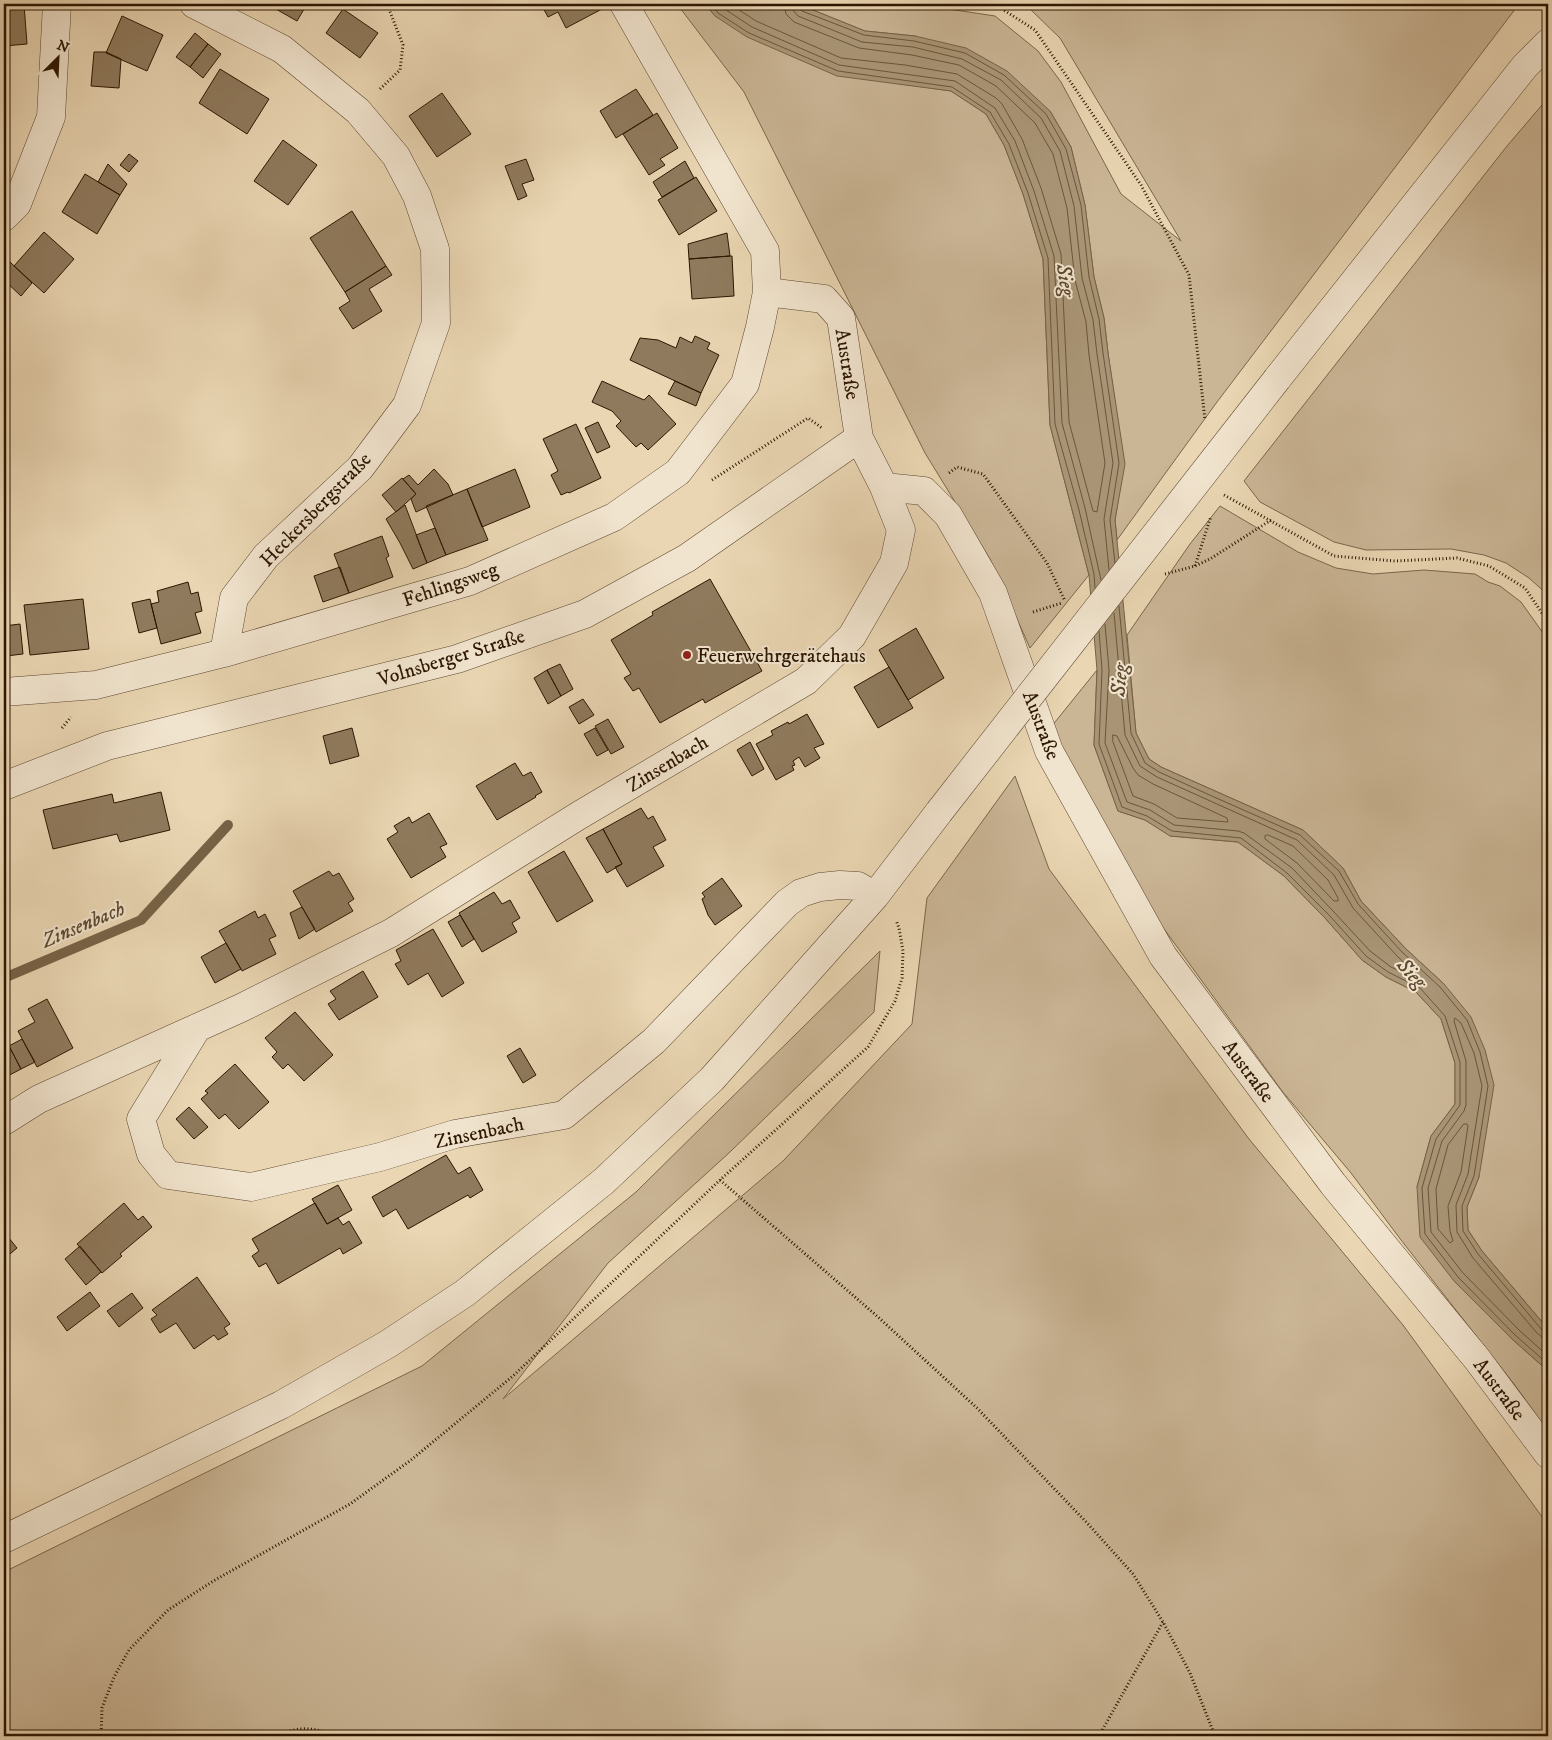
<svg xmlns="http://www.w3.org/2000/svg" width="1552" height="1740" viewBox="0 0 1552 1740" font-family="'IM FELL DW Pica',serif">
  <rect width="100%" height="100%" fill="#ead6b3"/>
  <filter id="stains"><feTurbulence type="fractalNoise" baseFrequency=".004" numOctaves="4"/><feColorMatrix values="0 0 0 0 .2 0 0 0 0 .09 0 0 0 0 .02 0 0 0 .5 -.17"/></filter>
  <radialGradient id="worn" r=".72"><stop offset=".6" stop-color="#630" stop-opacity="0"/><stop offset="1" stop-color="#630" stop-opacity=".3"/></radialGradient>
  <path fill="#cab595" stroke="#7b664a" d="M677,4H705L715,16L903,84L951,91L986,114L1004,145L1023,194L1043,259L1050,425L1089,575L1030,648L990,559L925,453L744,92Z
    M798,4H916L995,16L1038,51L1061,82L1121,194L1181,241L1060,38L1030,9L1010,4H1519L1217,402L1117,540L1115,520L1124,464L1108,353L1104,318L1094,277L1085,205L1071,147L1050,111L915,36L865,31Z
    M1548,98V595L1529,578L1506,563L1484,555L1451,549L1366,550L1334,542L1260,502L1244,481L1507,146Z
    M1220,506L1298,552L1336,568L1373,574L1424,570L1475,574L1488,582L1500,586L1521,602L1548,640V1329L1482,1251L1468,1230L1467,1207L1479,1177L1444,984L1406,949L1361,901L1343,868L1303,830L1161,767L1149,759L1136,733L1127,635L1190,544Z
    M1097,670L1094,745L1118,811L1145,820L1171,836L1238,842L1284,876L1325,918L1362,960L1386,977L1416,992L1441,1019L1455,1063V1104L1431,1136L1417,1187L1512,1339L1548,1371V1431L1514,1384L1401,1240L1351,1173L1282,1091L1159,922L1051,727Z
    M1015,776L1049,869L1249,1139L1403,1325L1548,1525V1736H4V1572L422,1366L636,1192L880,951L874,1012L730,1152L608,1263L503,1399L783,1161L912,1024L927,898Z"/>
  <path fill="#a99576" stroke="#776247" d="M705,4H798L865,31L915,36L966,48L1007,71L1050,111L1071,147L1085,205L1094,277L1104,318L1108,353L1125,464L1115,520L1136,733L1149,759L1161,767L1303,830L1343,868L1361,901L1406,949L1444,984L1471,1017L1485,1050L1494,1085L1479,1177L1467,1207L1468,1230L1482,1251L1548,1329V1371L1512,1339L1454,1281L1420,1237L1417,1187L1431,1136L1455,1104V1063L1441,1019L1416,992L1386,977L1362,960L1325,918L1284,876L1238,842L1170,836L1145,820L1118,811L1094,745L1097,670L1089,575L1050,425L1043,259L1023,194L1004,145L986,114L951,91L837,76L747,37L715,16Z"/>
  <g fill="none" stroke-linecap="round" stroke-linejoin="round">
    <path stroke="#6a563b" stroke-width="1" d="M711,4L718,13L749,33L838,71L952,87L990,112L1009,144L1028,193L1048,258L1055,424L1079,510L1094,574L1095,588
      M719,4L723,8L752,27L839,65L955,81L995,108L1015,141L1034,191L1054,256L1062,423L1085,508L1101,580
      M730,4L756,21L841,58L905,65L957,74L996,98L1002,104L1022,139L1041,188L1061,254L1069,422L1093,511L1097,512L1105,463L1089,355L1086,322L1075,280L1067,208L1053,154L1035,123L996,86L959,65L912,55L859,48L794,22L786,14L784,4
      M792,4L793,10L798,16L862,42L913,47L962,59L1001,80L1041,118L1060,151L1074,206L1082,278L1093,320L1097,354L1113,463L1104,519L1109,570
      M798,4L799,8L802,11L864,35L914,41L965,53L1004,75L1046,114L1066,149L1081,205L1089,277L1099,319L1103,353L1119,463L1110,520L1115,563
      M1119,606L1131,733L1145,763L1159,772L1214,797L1300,835L1339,871L1358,904L1402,952L1440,987L1467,1020L1480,1052L1488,1086L1474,1176L1462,1206L1463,1231L1478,1254L1542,1330L1548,1331
      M1105,624L1109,670L1105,743L1127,802L1150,810L1174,825L1238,831L1244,833L1292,868L1333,911L1370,951L1391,967L1414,978L1416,977V974L1398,957L1353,908L1334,875L1297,840L1157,777L1140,766L1125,735L1114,613
      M1099,631L1102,670L1099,744L1122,807L1147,816L1172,831L1241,838L1287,873L1329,915L1366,956L1388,972L1420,988L1445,1016L1460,1062V1105L1436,1139L1422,1188L1425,1234L1458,1277L1515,1335L1548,1364
      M1113,735L1117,736L1133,768L1138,775L1153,784L1227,818L1228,822L1177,818L1154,804L1133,796L1113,742Z
      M1268,835L1293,846L1328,880L1338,898V901H1334L1297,863L1265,839V836Z
      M1464,1124H1467L1468,1126L1461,1172L1448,1206L1450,1231L1453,1241L1450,1243L1438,1229L1436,1189L1448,1145Z
      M1548,1338L1542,1337L1537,1333L1473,1258L1457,1232L1456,1205L1468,1174L1482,1086L1474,1053L1461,1023L1455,1018L1454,1021L1466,1061V1105L1464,1111L1442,1141L1428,1188L1431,1232L1463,1273L1520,1331L1548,1356"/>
    <path stroke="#776247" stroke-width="10" d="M4,978L141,920L228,825"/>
  </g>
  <path fill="#8f7a5d" stroke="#2c1600" d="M4,4H24L27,44L4,46Z
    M267,4H307L297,21Z
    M541,4H599L602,9L566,28L558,12L548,17Z
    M343,9L378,33L360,58L326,33Z
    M122,16L163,35L147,71L106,53Z
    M195,33L208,44L190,67L176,57Z
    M208,44L221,54L203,78L190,67Z
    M94,52H106L121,59L119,88L91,86Z
    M220,69L269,99L247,134L199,103Z
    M636,89L653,115L616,138L600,111Z
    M442,93L471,134L437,157L409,116Z
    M657,113L678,148L660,159L665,165L649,175L623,134Z
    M283,140L317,165L288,205L254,181Z
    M129,154L138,161L129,172L120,165Z
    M526,159L534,180L522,184L527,196L518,200L505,166Z
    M685,161L694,178L662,197L653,182Z
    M108,164L127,184L120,195L98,182Z
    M85,174L120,195L97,234L62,212Z
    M696,177L717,211L679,235L658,200Z
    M352,211L386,266L345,292L310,238Z
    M44,232L74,259L44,293L14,266Z
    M727,233L730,256L689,259L688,244Z
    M730,256H732L734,296L692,299L689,259Z
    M10,262L32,283L21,296L4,280V269Z
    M386,266L392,275L369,289L382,311L353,329L339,308L350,301L345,292Z
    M695,336L710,343L707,349L719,355L701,393L630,360L640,338L658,340L676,348L680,337L692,343Z
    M602,381L644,400L649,395L676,424L648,450L641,443L636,447L616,426L621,421L612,411L592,402Z
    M675,381L701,393L696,406L668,394Z
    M598,422L610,447L597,453L585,428Z
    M576,424L601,478L569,493L568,492L561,495L551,475L558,471L543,439Z
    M434,469L448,484L453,495L416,512L411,499L416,494L403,479L409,475L418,485Z
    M515,469L530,507L482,527L467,489Z
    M402,478L416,494L396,512L382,495Z
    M467,489L488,540L446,555L426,506Z
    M405,505L427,563L413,569L400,543L386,519Z
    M435,528L446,555L427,563L416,535Z
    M382,536L389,556L386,558L393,577L349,593L334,554Z
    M340,567L349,593L323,602L314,576Z
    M710,579L762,671L705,703L703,699L660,723L639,688L633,691L624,678L631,674L611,640L653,615L652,612Z
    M188,582L191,594L198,592L202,611L195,613L201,633L161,644L151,604L159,602L157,591Z
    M83,599L89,649L30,655L24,605Z
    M150,599L157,628L139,633L132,603Z
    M20,624L23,654L6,656L4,626Z
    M916,628L944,678L908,700L879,650Z
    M560,664L573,689L561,696L547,670Z
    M889,667L913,708L878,728L854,687Z
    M547,670L561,696L548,704L534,678Z
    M583,699L594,715L579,724L569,707Z
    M807,714L824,744L814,748L820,758L805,767L799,757L793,761L795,765L792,766L794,770L776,780L756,744L773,735L771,731L788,722L789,724Z
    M608,719L624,747L611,754L595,726Z
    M352,728L359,756L330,764L323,736Z
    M595,728L608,750L597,756L584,734Z
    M750,742L764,769L752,776L737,750Z
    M515,763L523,776L531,772L542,792L535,796L536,797L497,820L476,786Z
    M161,792L170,830L120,842L117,834L53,849L43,810L112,794L114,803Z
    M641,808L648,819L653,816L666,840L653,847L664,866L627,887L615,867L622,864L603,829Z
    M429,813L447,844L440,847L446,857L411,878L387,839L398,832L394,826L409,817L412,823Z
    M603,829L622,864L607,873L586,838Z
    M564,851L593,901L557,922L528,872Z
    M329,871L333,876L339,873L354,899L348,903L353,911L316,932L293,891Z
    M722,878L742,906L715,925L708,915L702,899L705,897L702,893Z
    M494,892L502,904L510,900L520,918L512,923L517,932L482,952L459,913Z
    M302,907L315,929L299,939L290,913Z
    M255,911L258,918L265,914L276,936L269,939L276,954L242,971L219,931Z
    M460,915L474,939L462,947L448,922Z
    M433,929L464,983L442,997L428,973L408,985L395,964L401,961L396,950Z
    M226,943L241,969L215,983L201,957Z
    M363,971L378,997L339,1020L328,1004L336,999L330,991Z
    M47,999L73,1048L37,1067L18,1031L35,1022L28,1009Z
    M295,1012L333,1055L304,1081L288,1064L283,1069L272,1057L277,1052L265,1038Z
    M22,1039L35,1062L21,1069L9,1046Z
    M9,1046L21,1069L4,1078V1049Z
    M520,1048L536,1075L523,1083L507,1056Z
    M235,1064L269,1102L239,1129L225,1114L219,1119L201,1099L208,1093L205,1091Z
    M189,1107L208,1127L194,1139L176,1119Z
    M446,1155L458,1174L470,1167L483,1190L470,1198L468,1195L408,1229L396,1209L383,1217L372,1197Z
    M338,1185L352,1210L327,1224L312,1199Z
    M124,1203L138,1220L143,1216L152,1227L120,1254L122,1256L102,1273L77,1244Z
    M315,1203L327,1224L338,1218L343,1225L349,1221L362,1243L343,1254L340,1248L278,1284L266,1263L259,1267L252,1256L259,1251L252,1239Z
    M4,1232L17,1248L4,1259Z
    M80,1246L101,1272L86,1285L65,1259Z
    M197,1277L230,1324L224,1328L228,1334L218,1340L214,1335L194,1349L176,1323L160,1333L151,1319L157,1315L152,1310Z
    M90,1292L100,1306L67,1331L57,1317Z
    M132,1293L143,1308L119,1327L107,1311Z"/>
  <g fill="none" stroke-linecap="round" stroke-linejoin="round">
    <defs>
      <path id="minor" d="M194,4L282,49L358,111L396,156L417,196L435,249L436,323L407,405L360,468L266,556L234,598L224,653
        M4,217L17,204L51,117L57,4
        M1277,379L1525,66L1548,43
        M884,487L924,491L948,515L993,593L1049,751L1163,956L1333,1184L1477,1359L1548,1454
        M4,692L96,685L224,653L470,581L614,517L678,472L745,384L760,327L767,292
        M4,786L107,746L457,659L585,614L687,558L859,438
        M197,1028L141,1119L151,1154L168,1175L251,1187L380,1157L455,1134L564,1115L654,1041L787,903L801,893L820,887L840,885L858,886L875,896
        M4,1121L39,1099L241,1008L391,933L578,816L806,681L852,636L894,563L901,530L884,487L859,438L841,318L824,299L767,292L765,251L624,4
        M4,1539L281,1405L388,1344L465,1293L604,1181L712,1079L875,896L939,812"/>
    </defs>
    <use href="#minor" stroke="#5c462d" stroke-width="29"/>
    <path stroke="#2c1600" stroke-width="3" stroke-dasharray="1 2.5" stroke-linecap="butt" d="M981,4L999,7L1035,30L1141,185L1189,275L1205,420
      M380,89L400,70L403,45L387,4
      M949,473L957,467L983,474L1047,563L1065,601
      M712,480L808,418L822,428
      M1224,495L1334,556L1395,561L1457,558L1489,566L1525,588L1548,622
      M1195,566L1211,516
      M1165,574L1195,566L1210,559L1271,520
      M1033,612L1062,603
      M62,728L71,717
      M720,1180L878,1317L977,1408L1089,1525L1133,1574L1163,1622L1190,1673L1215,1736
      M101,1736L102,1708L114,1677L129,1650L168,1610L215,1580L350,1504L411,1460L513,1376L720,1180L868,1047L895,1001L902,978L903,951L899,928L896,920
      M277,1736C301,1725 314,1728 337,1736
      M1099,1736L1163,1622"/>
    <use href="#minor" stroke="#f1e4ce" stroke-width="28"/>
    <defs>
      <path id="minor-bridge" d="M939,812L1277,379"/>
    </defs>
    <use href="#minor-bridge" stroke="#5c462d" stroke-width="29" stroke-linecap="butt"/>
    <use href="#minor-bridge" stroke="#f1e4ce" stroke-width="28"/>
  </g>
  <circle fill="#8f2418" stroke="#f1e4ce" stroke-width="2" cx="687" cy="655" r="5"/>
  <g text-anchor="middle" stroke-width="4" stroke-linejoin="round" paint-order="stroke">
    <g font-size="20" fill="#2c1600" stroke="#f1e4ce">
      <text transform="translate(848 364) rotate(81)" y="7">Austraße</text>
      <text transform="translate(315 509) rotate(-46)" y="7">Heckersbergstraße</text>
      <text transform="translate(450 584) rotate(-19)" y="7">Fehlingsweg</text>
      <text transform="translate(451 657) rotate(-17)" y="7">Volnsberger Straße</text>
      <text transform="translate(1042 725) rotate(69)" y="7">Austraße</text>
      <text transform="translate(667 763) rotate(-31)" y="7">Zinsenbach</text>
      <text transform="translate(1249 1071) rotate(53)" y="7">Austraße</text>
      <text transform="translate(479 1132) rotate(-12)" y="7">Zinsenbach</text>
      <text transform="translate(1500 1389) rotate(53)" y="7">Austraße</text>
    </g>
    <g font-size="20" fill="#2c1600" stroke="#f1e4ce" text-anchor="start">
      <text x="697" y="662">Feuerwehrgerätehaus</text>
    </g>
    <g font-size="21" font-style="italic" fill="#5e492f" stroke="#f1e4ce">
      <text transform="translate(1066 280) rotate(81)" y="7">Sieg</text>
      <text transform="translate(1119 680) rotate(-85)" y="7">Sieg</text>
      <text transform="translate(83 924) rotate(-23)" y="7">Zinsenbach</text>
      <text transform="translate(1412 973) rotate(47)" y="7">Sieg</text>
    </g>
  </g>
  <rect width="1552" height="1740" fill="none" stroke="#ead6b3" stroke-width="20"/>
  <rect x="5" y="5" width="1542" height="1730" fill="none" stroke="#2c1600" stroke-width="2.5"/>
  <rect x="10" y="10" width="1532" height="1720" fill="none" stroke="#2c1600"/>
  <g transform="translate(58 58) rotate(24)" stroke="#f1e4ce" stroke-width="4" paint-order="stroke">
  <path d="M0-4L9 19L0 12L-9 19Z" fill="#2c1600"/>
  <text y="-8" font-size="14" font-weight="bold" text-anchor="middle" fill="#2c1600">N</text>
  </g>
  <rect width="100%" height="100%" filter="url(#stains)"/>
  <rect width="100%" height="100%" fill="url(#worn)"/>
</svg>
